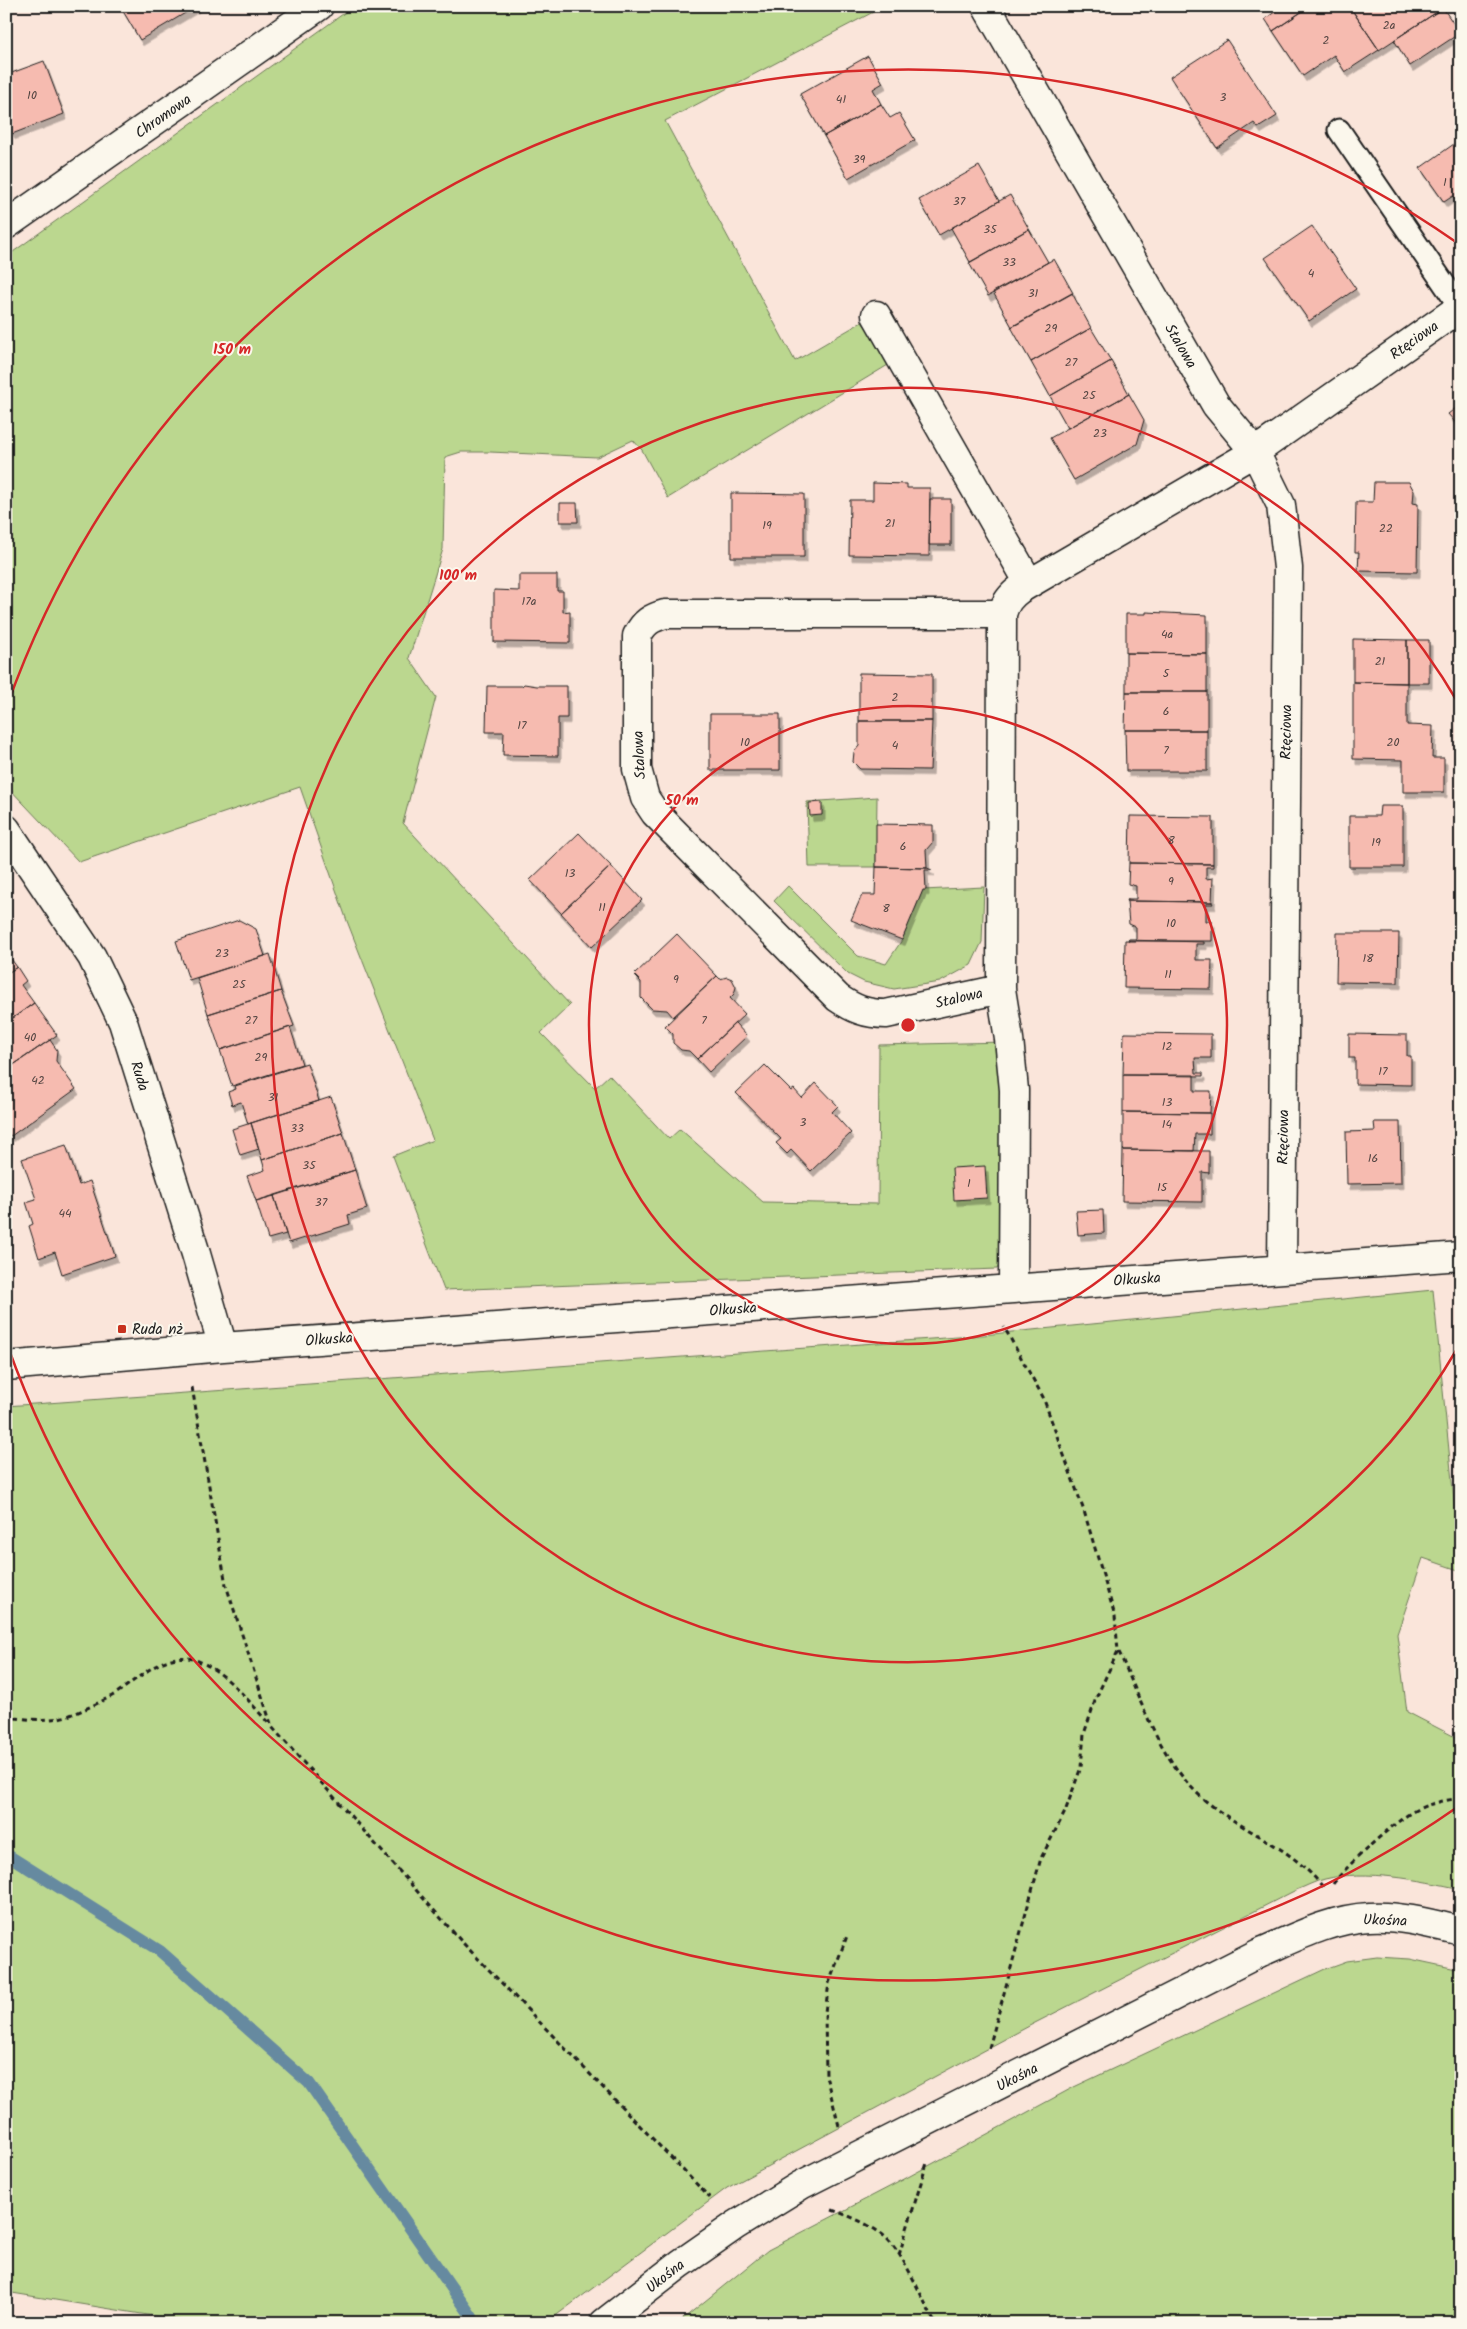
<svg xmlns="http://www.w3.org/2000/svg" width="1467" height="2329" viewBox="0 0 1467 2329" font-family="Kalam,sans-serif">
  <defs>
    <filter id="shadow"><feDropShadow dx="3" dy="5.5" stdDeviation="0" flood-color="#0004"/></filter>
  </defs>
  <rect width="100%" height="100%" fill="#fae5da"/>
  <filter id="ink" filterUnits="userSpaceOnUse"><feTurbulence type="fractalNoise" baseFrequency=".02" numOctaves="2"/><feDisplacementMap in="SourceGraphic" scale="10" xChannelSelector="R" yChannelSelector="G"/><feConvolveMatrix kernelMatrix="1 2 1 2 8 2 1 2 1" color-interpolation-filters="sRGB"/></filter>
  <g filter="url(#ink)">
    <path fill="#bbd78f" stroke="#6c7a56" d="M354,6H892L877,10L665,121L795,361L862,322L893,362L668,498L642,450L633,440L597,457L490,452H461L445,457L443,549L409,658L436,697L403,823L570,1005L541,1033L595,1088L609,1075L669,1139L680,1129L763,1202L878,1204L879,1045L1004,1042L1007,1250L997,1269L444,1290L393,1156L433,1140L347,921L300,787L79,862L6,785V257Z
      M877,797L876,867H809L807,802Z
      M788,886L858,956L886,964L902,940L923,890L984,887L982,942L971,965L940,982L894,989L864,982L848,974L774,901Z
      M1433,1290L1461,1571L1423,1558L1397,1634L1407,1712L1461,1740V1889C1420,1880 1366,1869 1325,1879C1315,1881 1305,1887 1296,1890L1033,2024L727,2188L546,2323H197L6,2292V1406L972,1336Z
      M1377,1957L1410,1959L1461,1970V2323H678L768,2250L897,2183L1074,2087L1325,1969L1347,1961Z"/>
    <g fill="none" stroke-linecap="round" stroke-linejoin="round">
      <path stroke="#668aa0" stroke-width="12" d="M6,1854L160,1951L309,2083L472,2317"/>
    </g>
    <path fill="#f6bbb0" stroke="#1c1c1c" filter="url(#shadow)" d="M120,6H197L140,40Z
      M1305,6L1306,9L1273,31L1265,19L1283,6Z
      M1310,6H1346L1350,12L1352,10L1379,50L1345,72L1334,55L1303,76L1273,31Z
      M1358,6H1442L1443,8L1379,50L1352,10Z
      M1443,8L1460,33L1410,66L1394,40Z
      M1227,40L1277,116L1258,128L1254,123L1217,148L1170,77Z
      M868,56L883,83L873,89L881,104L824,136L800,94Z
      M44,61L64,114L12,134L6,117V75Z
      M881,104L890,118L899,113L915,140L848,178L824,136Z
      M1461,139V208L1453,196L1444,202L1420,168Z
      M979,166L999,201L939,235L919,200Z
      M1010,195L1029,229L970,262L951,228Z
      M1312,226L1356,289L1309,321L1265,258Z
      M1029,229L1048,262L988,296L969,263Z
      M1054,259L1073,293L1012,327L993,292Z
      M1072,293L1091,328L1031,362L1011,327Z
      M1091,328L1111,361L1050,396L1031,362Z
      M1111,361L1129,394L1068,428L1050,396Z
      M1129,394L1144,420L1137,444L1074,480L1050,438Z
      M1461,404V429L1448,414Z
      M1374,482H1409L1414,491L1413,503L1418,504L1417,572L1358,571L1359,552H1355L1356,502H1373Z
      M873,483L907,484V488H930L929,556L849,555L850,500H873Z
      M731,493L804,494V557H731Z
      M930,499H951V545H929Z
      M560,503H577L578,522H560Z
      M519,575H557V591H563V612L570,611V643L494,642V590L519,591Z
      M1146,612L1207,615V654L1126,653V614H1146Z
      M1353,639L1407,640V683L1353,682Z
      M1407,640H1429V683H1407Z
      M1126,653L1207,654V692H1126Z
      M859,673L932,674V721H859Z
      M1353,682L1407,683V725L1433,726L1432,758H1444V792H1403V760L1353,759Z
      M524,684L537,686H567V718H558V756L503,755L504,732H486L487,686H522Z
      M1126,692H1207V730H1125Z
      M710,714H780V770H710Z
      M859,721H932L930,770L860,769L853,762L854,752L859,746Z
      M1125,730H1207V771H1126Z
      M822,802V815L810,816L809,803Z
      M1380,806H1403V867H1349V816H1379Z
      M1130,816L1213,817V864L1129,863Z
      M876,824L933,825V842L926,850L927,868L876,867Z
      M579,833L611,866L561,913L530,880Z
      M1129,863L1213,864V867H1206V879L1213,878L1212,902L1127,901L1128,899H1136V886L1128,884Z
      M611,866L642,900L592,947L561,913Z
      M876,867L927,868L932,870H925L926,890H923L902,940L851,920L862,895H875Z
      M1127,901L1212,902L1213,904H1206V921H1212V941H1129L1128,939H1136V927L1129,924Z
      M239,920L256,929L265,956L189,980L176,941Z
      M1337,933H1399L1398,983L1336,982Z
      M677,934L717,976L673,1017L667,1010L652,1009L641,998V982L634,975Z
      M1125,940L1204,942V944H1196V960H1212L1211,989L1124,988Z
      M6,952L17,967L6,974Z
      M270,954L281,991L208,1014L197,978Z
      M17,967L26,981L21,985L34,1003L6,1023V974Z
      M717,976L720,979L727,977L732,979L736,987L734,994L730,998L745,1014L697,1059L689,1051L681,1050L673,1043V1034L665,1026Z
      M281,991L294,1026L220,1050L208,1014Z
      M34,1003L57,1035L6,1070V1023Z
      M735,1023L747,1036L709,1072L697,1059Z
      M290,1027L302,1064L232,1086L220,1050Z
      M1124,1033L1211,1034V1058H1195L1196,1073H1203V1076L1123,1075Z
      M1349,1034L1407,1035V1056H1411V1085L1355,1084V1058H1349Z
      M50,1040L57,1050L56,1061L76,1089L11,1136L6,1130V1070Z
      M307,1063L319,1101L248,1124L241,1102L232,1105L228,1092L236,1089L235,1086Z
      M765,1065L791,1091L794,1089L802,1098L816,1083L838,1106L832,1112L851,1133L811,1171L791,1150L787,1154L776,1143L781,1139L736,1093Z
      M1123,1075H1194V1091H1211L1210,1113L1123,1112Z
      M331,1097L343,1133L262,1160L251,1123Z
      M1123,1112L1210,1113V1134H1195L1194,1151L1123,1150Z
      M1374,1122H1400L1401,1183L1347,1184L1346,1132L1375,1131Z
      M251,1123L259,1149L240,1155L232,1129Z
      M343,1133L355,1170L256,1201L247,1176L265,1170L262,1160Z
      M66,1145L79,1185L90,1181L115,1256L62,1274L55,1252L39,1258L29,1226L33,1224L26,1202L36,1199L22,1159Z
      M1123,1150L1209,1151V1173L1202,1172V1202L1122,1201Z
      M985,1166L987,1198L954,1200L952,1168Z
      M355,1170L367,1209L348,1215L350,1224L289,1243L274,1196Z
      M274,1196L286,1234L268,1239L256,1201Z
      M1103,1210L1104,1233L1078,1235L1076,1211Z"/>
    <g fill="none" stroke-linecap="round" stroke-linejoin="round">
      <defs>
        <path id="service" d="M1339,130L1460,307"/>
        <path id="minor" d="M986,6L1216,405L1255,452L1020,589C1010,596 1005,603 1002,614H665C651,618 644,622 637,636V769L645,798L655,813L838,998C854,1009 866,1014 886,1014L1001,989L1002,614
          M6,225L319,6
          M876,315L1029,583
          M6,829L92,957L123,1022L196,1254L223,1347
          M1001,989L1009,1039L1014,1090L1013,1289
          M1282,1268L1288,568L1281,505L1255,452L1461,307
          M6,1366L223,1347L1461,1256
          M604,2323L680,2264L736,2225L801,2185L1259,1953C1294,1938 1330,1919 1369,1917C1399,1915 1432,1924 1461,1931"/>
      </defs>
      <use href="#service" stroke="#1c1c1c" stroke-width="25"/>
      <use href="#minor" stroke="#1c1c1c" stroke-width="31"/>
      <path stroke="#1c1c1c" stroke-width="3" stroke-dasharray="5 4" stroke-linecap="butt" d="M192,1387L226,1585L272,1727L462,1942L710,2198
        M1119,1652C1142,1703 1162,1765 1207,1802C1247,1834 1289,1845 1323,1887
        M6,1717C27,1719 46,1722 67,1716C81,1712 98,1703 112,1696C136,1682 165,1648 196,1660C225,1671 250,1702 270,1725
        M1333,1884C1345,1867 1397,1819 1416,1810C1430,1803 1446,1800 1461,1798
        M989,2048L1041,1858L1065,1812L1081,1767L1084,1734L1096,1698L1118,1651L1115,1616L1084,1511L1043,1397L1004,1327
        M839,2126L826,2076L825,2012L829,1983L847,1936
        M832,2210C850,2216 869,2224 884,2236C904,2253 922,2299 935,2323
        M899,2255L927,2163"/>
      <use href="#service" stroke="#fbf7ec" stroke-width="21"/>
      <use href="#minor" stroke="#fbf7ec" stroke-width="28"/>
    </g>
  </g>
  <g fill="none" stroke="#d62828" stroke-width="2.5">
    <circle cx="908" cy="1025" r="319"/>
    <path d="M1460 1344A637 637 0 1 1 1460 706"/>
    <path d="M1456 1808A956 956 0 0 1 7 1344M7 706A956 956 0 0 1 1456 242"/>
  </g>
  <rect fill="#c8321e" stroke="#fbf7ec" stroke-width="2" x="117" y="1324" width="10" height="10" rx="2.5"/>
  <g text-anchor="middle" stroke-width="4" stroke-linejoin="round" paint-order="stroke">
    <g font-size="12" fill="#524441">
      <text x="1389" y="29">2a</text>
      <text x="1326" y="44">2</text>
      <text x="32" y="99">10</text>
      <text x="1223" y="101">3</text>
      <text x="841" y="103">41</text>
      <text x="859" y="163">39</text>
      <text x="1445" y="186">1</text>
      <text x="959" y="205">37</text>
      <text x="990" y="233">35</text>
      <text x="1009" y="266">33</text>
      <text x="1311" y="277">4</text>
      <text x="1033" y="297">31</text>
      <text x="1051" y="332">29</text>
      <text x="1071" y="366">27</text>
      <text x="1089" y="399">25</text>
      <text x="1100" y="437">23</text>
      <text x="890" y="527">21</text>
      <text x="767" y="529">19</text>
      <text x="1386" y="532">22</text>
      <text x="529" y="605">17a</text>
      <text x="1167" y="638">4a</text>
      <text x="1380" y="665">21</text>
      <text x="1166" y="677">5</text>
      <text x="895" y="701">2</text>
      <text x="1166" y="715">6</text>
      <text x="522" y="729">17</text>
      <text x="745" y="746">10</text>
      <text x="1393" y="746">20</text>
      <text x="895" y="749">4</text>
      <text x="1166" y="754">7</text>
      <text x="1171" y="844">8</text>
      <text x="1376" y="846">19</text>
      <text x="903" y="850">6</text>
      <text x="570" y="877">13</text>
      <text x="1171" y="885">9</text>
      <text x="602" y="911">11</text>
      <text x="886" y="912">8</text>
      <text x="1171" y="927">10</text>
      <text x="222" y="957">23</text>
      <text x="1368" y="962">18</text>
      <text x="1168" y="978">11</text>
      <text x="676" y="983">9</text>
      <text x="239" y="988">25</text>
      <text x="251" y="1024">27</text>
      <text x="704" y="1024">7</text>
      <text x="30" y="1041">40</text>
      <text x="1167" y="1050">12</text>
      <text x="261" y="1061">29</text>
      <text x="1383" y="1075">17</text>
      <text x="38" y="1084">42</text>
      <text x="273" y="1101">31</text>
      <text x="1167" y="1106">13</text>
      <text x="803" y="1126">3</text>
      <text x="1167" y="1128">14</text>
      <text x="297" y="1132">33</text>
      <text x="1373" y="1162">16</text>
      <text x="309" y="1169">35</text>
      <text x="969" y="1187">1</text>
      <text x="1162" y="1191">15</text>
      <text x="321" y="1206">37</text>
      <text x="65" y="1217">44</text>
    </g>
    <g font-size="15" fill="#1c1c1c" stroke="#fbf7ec">
      <text transform="translate(163 116) rotate(-35)" y="5">Chromowa</text>
      <text transform="translate(1414 340) rotate(-35)" y="5">Rtęciowa</text>
      <text transform="translate(1181 346) rotate(60)" y="5">Stalowa</text>
      <text transform="translate(1286 732) rotate(-89)" y="5">Rtęciowa</text>
      <text transform="translate(639 755) rotate(-93)" y="5">Stalowa</text>
      <text transform="translate(959 998) rotate(-13)" y="5">Stalowa</text>
      <text transform="translate(140 1076) rotate(73)" y="5">Ruda</text>
      <text transform="translate(1283 1137) rotate(-89)" y="5">Rtęciowa</text>
      <text transform="translate(1137 1279) rotate(-4)" y="5">Olkuska</text>
      <text transform="translate(733 1309) rotate(-4)" y="5">Olkuska</text>
      <text transform="translate(329 1339) rotate(-4)" y="5">Olkuska</text>
      <text transform="translate(1385 1920) rotate(2)" y="5">Ukośna</text>
      <text transform="translate(1017 2077) rotate(-27)" y="5">Ukośna</text>
      <text transform="translate(665 2276) rotate(-38)" y="5">Ukośna</text>
    </g>
    <g font-size="15" fill="#1c1c1c" stroke="#fbf7ec" text-anchor="start">
      <text x="132" y="1334">Ruda nż</text>
    </g>
  </g>
  <circle cx="908" cy="1025" r="8" fill="#d62828" stroke="#fbf7ec" stroke-width="2.5"/>
  <g font-size="15" text-anchor="middle" font-weight="bold" fill="#d62828" stroke="#fbf7ec" stroke-width="4" stroke-linejoin="round" paint-order="stroke">
    <text x="232" y="354">150 m</text>
    <text x="458" y="580">100 m</text>
    <text x="682" y="805">50 m</text>
  </g>
  <rect width="1467" height="2329" fill="none" stroke="#fbf7ec" stroke-width="25"/>
  <rect x="12" y="12" width="1442" height="2304" fill="none" stroke="#1c1c1c" stroke-width="2" filter="url(#ink)"/>
</svg>
